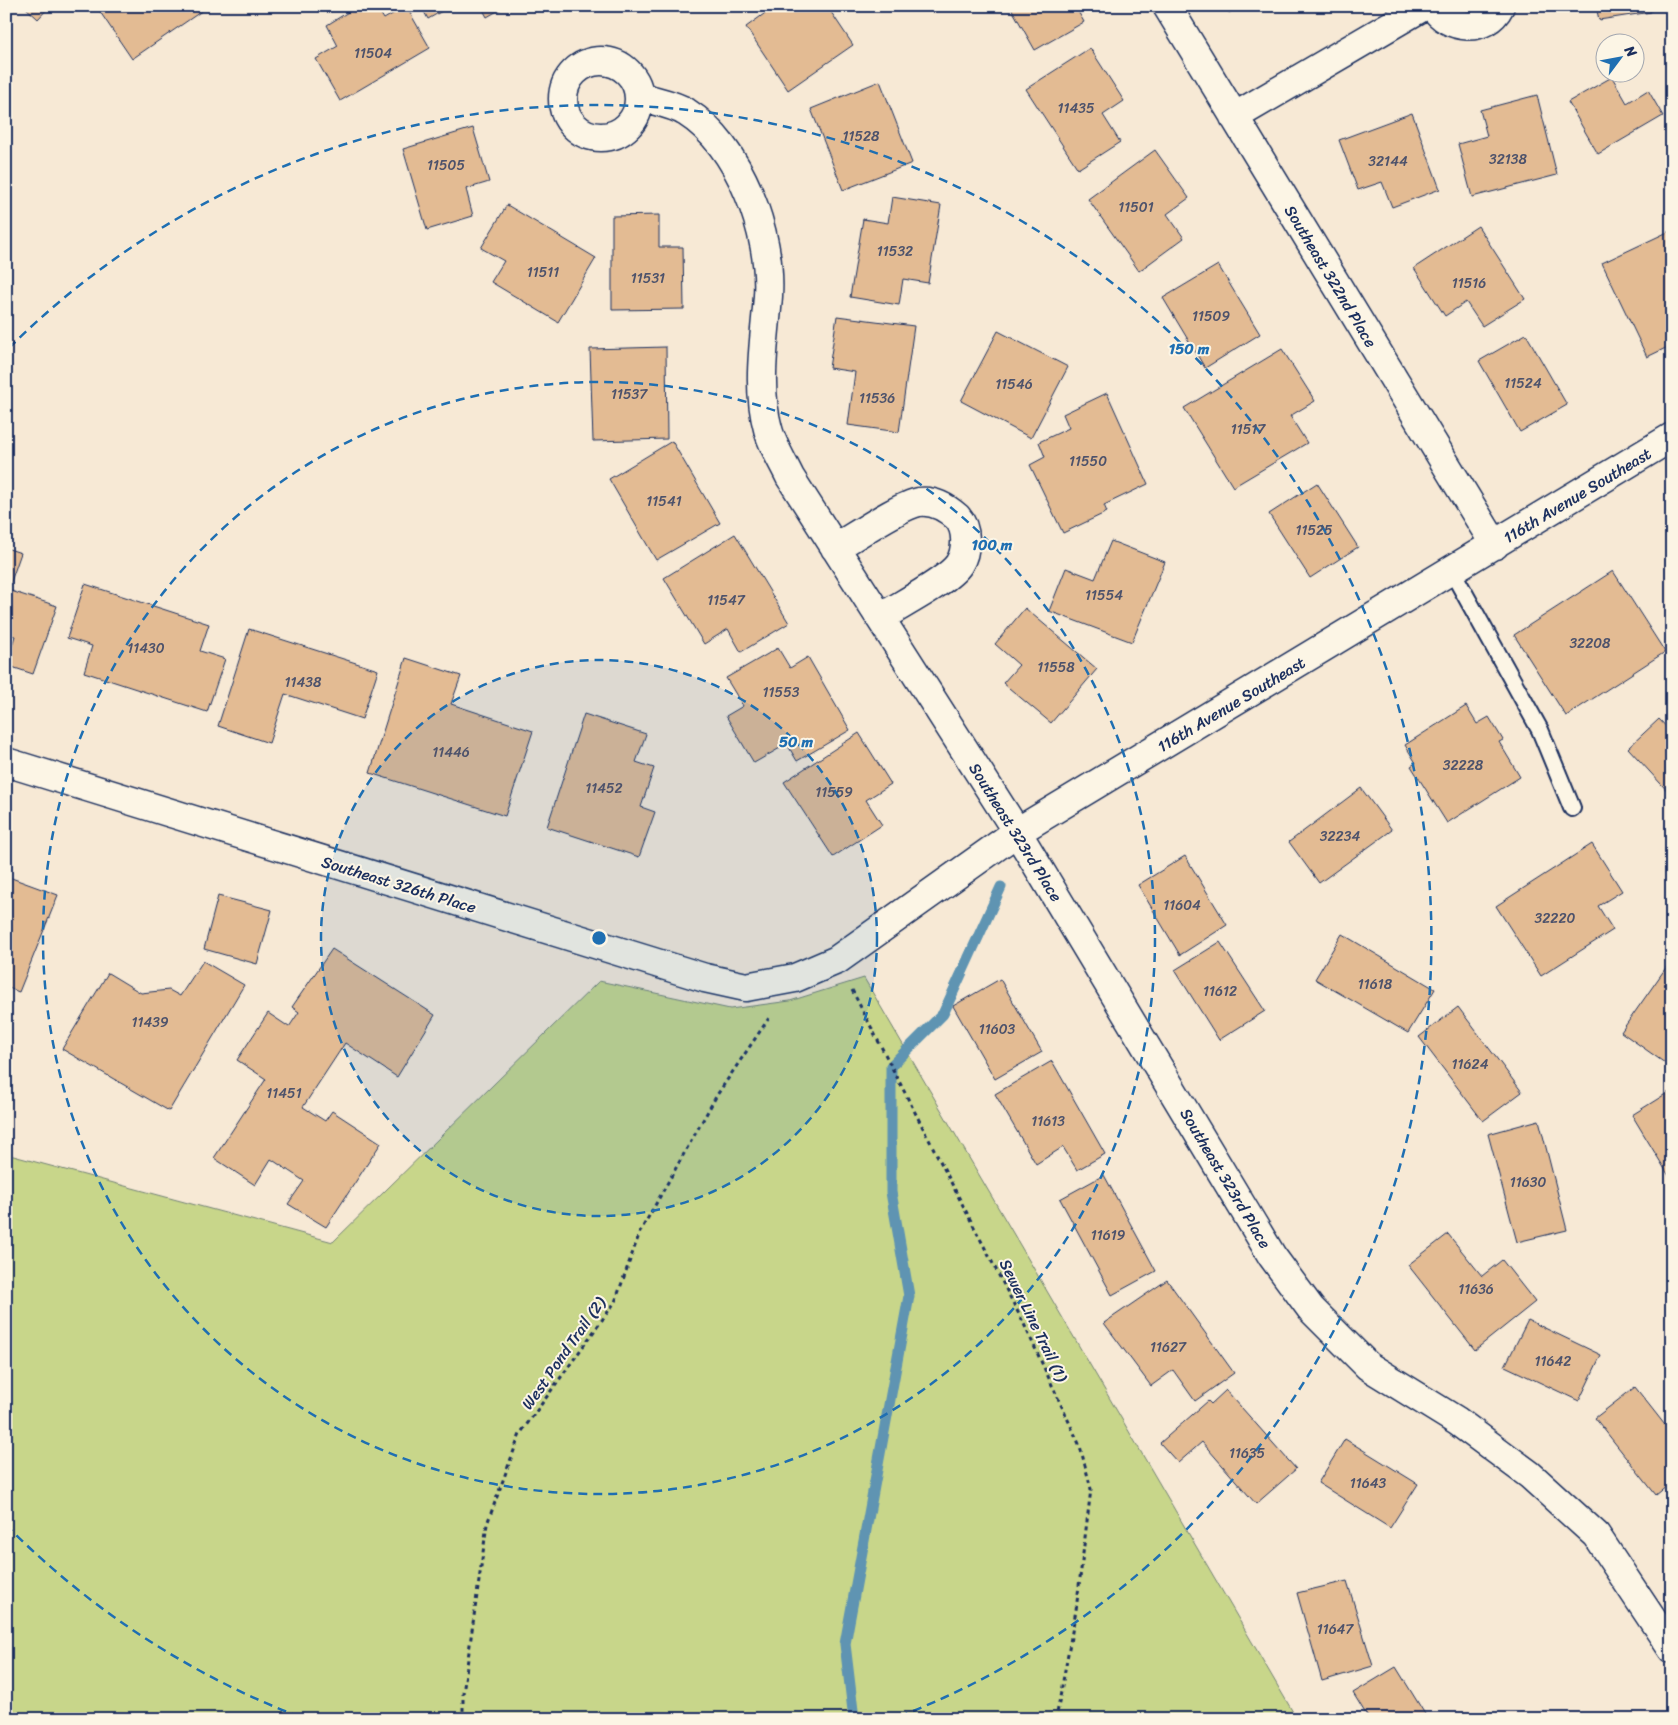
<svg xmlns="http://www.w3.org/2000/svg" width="1678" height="1725" viewBox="0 0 1678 1725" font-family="Sriracha,sans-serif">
  <rect width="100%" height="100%" fill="#f7e9d5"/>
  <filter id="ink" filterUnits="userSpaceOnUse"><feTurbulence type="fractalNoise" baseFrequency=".02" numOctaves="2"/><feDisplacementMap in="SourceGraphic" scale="10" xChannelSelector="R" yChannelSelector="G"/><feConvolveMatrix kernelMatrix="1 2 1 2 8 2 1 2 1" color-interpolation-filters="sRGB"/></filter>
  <g filter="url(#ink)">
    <path fill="#c8d68a" stroke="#728274" d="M864,978L1297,1719H6V1154L333,1242L599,981L730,1009L790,1001Z"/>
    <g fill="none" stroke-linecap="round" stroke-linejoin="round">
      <path stroke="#5e94b2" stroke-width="11" d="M854,1719L845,1644L909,1296L891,1192V1066L943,1014L1001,887"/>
    </g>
    <path fill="#e3bb93" stroke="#1b2f5e" d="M24,6H50L38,19Z
      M96,6H209L132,59Z
      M358,6H376L384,19L406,6L430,48L340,101L316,59L338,46L327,25Z
      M421,6H451L428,19Z
      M481,6H506L487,17Z
      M775,6H827L853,45L788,90L746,27Z
      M1010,6H1075L1084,22L1035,50Z
      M1225,6H1240L1229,13Z
      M1596,6H1650L1651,12L1599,20Z
      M1090,48L1124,101L1103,115L1120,142L1078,169L1026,89Z
      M1612,77L1627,103L1648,90L1663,116L1598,154L1568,102Z
      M880,81L912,163L843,190L811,109Z
      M1537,95L1557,175L1472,197L1458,144L1487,136L1480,110Z
      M1412,113L1440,189L1392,207L1382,182L1358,190L1339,140Z
      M473,128L489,182L466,189L473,216L427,230L403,149Z
      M1155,150L1189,198L1167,214L1184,238L1139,271L1088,199Z
      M892,197L941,205L928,283L903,279L899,305L850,297L863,219L888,223Z
      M507,205L596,258L558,322L491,282L504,261L481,248Z
      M659,215V247H683L684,309L612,310V216Z
      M1478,226L1525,299L1482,326L1466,302L1445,316L1414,268Z
      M1672,230V345L1647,357L1602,263Z
      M1218,265L1260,334L1205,368L1163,298Z
      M837,316L914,326L899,432L848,425L855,372L829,368Z
      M998,331L1068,367L1031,438L961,401Z
      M1526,334L1567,405L1520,432L1479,361Z
      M666,347L667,439L593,441L590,349Z
      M1282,349L1315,401L1290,416L1307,443L1233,487L1184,408Z
      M1107,393L1148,484L1104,505L1107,512L1063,533L1030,465L1045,457L1039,442L1069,428L1063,414Z
      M672,441L720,523L656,560L609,479Z
      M1317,483L1358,547L1310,578L1269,514Z
      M735,534L789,623L741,652L728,629L704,644L664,578Z
      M1111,541L1165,562L1132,642L1049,611L1066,568L1095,579Z
      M6,548L21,553L8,590L57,606L33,674L6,665L15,636L6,634Z
      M1613,571L1665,652L1566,716L1514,635Z
      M85,584L209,624L200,651L225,659L207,712L84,672L92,646L67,638Z
      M1025,608L1097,669L1051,723L1003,683L1019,665L995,644Z
      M249,629L378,670L362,719L285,694L269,743L218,726Z
      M778,648L790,668L808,657L850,730L797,761L787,744L754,763L726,716L743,706L726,678Z
      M406,658L461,676L451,704L533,731L505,816L370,773Z
      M1466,706L1477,724L1489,717L1503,740L1499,742L1520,777L1447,823L1411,766L1416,763L1405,745Z
      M584,714L646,734L636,762L654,768L641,807L655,812L639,857L547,827Z
      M1659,719L1672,733V796L1628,748Z
      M859,733L891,784L866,800L882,825L833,857L784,782Z
      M1361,788L1392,830L1319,883L1289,842Z
      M1592,844L1622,891L1598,906L1613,930L1541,976L1496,906Z
      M1185,856L1227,925L1180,955L1138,885Z
      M6,876L58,895L19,992L6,987Z
      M218,896L272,910L257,964L204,949Z
      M1342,934L1435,989L1408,1033L1315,979Z
      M1220,942L1265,1011L1219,1040L1175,970Z
      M332,949L435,1015L397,1077L345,1043L303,1107L325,1121L332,1111L381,1143L326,1227L288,1204L304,1181L271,1159L255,1185L214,1158L266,1079L237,1060L268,1013L289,1027L299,1012L292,1007Z
      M1672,959V1068L1621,1032Z
      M203,961L244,985L169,1111L62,1049L108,973L141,993L169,990L180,996Z
      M1000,979L1042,1052L995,1079L953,1006Z
      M1458,1007L1522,1092L1483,1121L1419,1037Z
      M1052,1061L1105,1154L1077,1170L1063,1147L1036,1164L995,1094Z
      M1672,1090V1181L1632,1115Z
      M1539,1120L1567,1230L1517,1242L1488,1134Z
      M1104,1175L1156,1271L1112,1295L1060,1199Z
      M1672,1217V1228L1666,1220Z
      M1448,1234L1482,1276L1502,1260L1535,1302L1475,1350L1408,1265Z
      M1167,1280L1234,1373L1195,1401L1173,1370L1151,1386L1104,1323Z
      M1528,1320L1601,1355L1579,1401L1505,1366Z
      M1635,1387L1672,1434V1482L1656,1495L1595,1418Z
      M1226,1390L1296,1469L1256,1504L1202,1442L1178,1463L1160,1443L1208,1401L1211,1404Z
      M1345,1439L1418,1484L1390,1528L1318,1483Z
      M1347,1581L1373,1666L1322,1681L1297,1593Z
      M1396,1667L1428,1719H1369L1353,1693Z"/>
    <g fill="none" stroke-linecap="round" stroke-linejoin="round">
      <defs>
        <path id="service" d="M1452,571L1540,730L1572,808"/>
        <path id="minor" d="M1167,6L1495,545
          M1433,6C1448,30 1486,34 1500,6
          M563 99a38 38 0 1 1 76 0a38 38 0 1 1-76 0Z
          M639,96C653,101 674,104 686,112C740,146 772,234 768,296C765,339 756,386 768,429C772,445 783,462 790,477L1017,832L1272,1256L1311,1309L1368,1366L1457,1421L1530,1475L1596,1535L1672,1649
          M1234,117L1424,6
          M835,548C854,537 901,505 919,502C934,500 947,508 957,517C968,529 967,551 959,564C948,581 898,606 880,618
          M6,762L705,978L746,987L795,978L837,960L1017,832L1672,437"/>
      </defs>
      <use href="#service" stroke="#1b2f5e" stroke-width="20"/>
      <use href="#minor" stroke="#1b2f5e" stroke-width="31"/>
      <path stroke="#1b2f5e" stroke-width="3" stroke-dasharray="4 4" stroke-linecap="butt" d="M852,990L1024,1324L1080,1446L1091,1489L1076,1610L1056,1719
        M463,1719V1694L487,1524L520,1434L615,1302L640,1232L717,1095L769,1018"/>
      <use href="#service" stroke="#fcf5e5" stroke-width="16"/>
      <use href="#minor" stroke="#fcf5e5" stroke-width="28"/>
    </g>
  </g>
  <circle cx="599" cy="938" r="278" fill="#1f6fb2" fill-opacity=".12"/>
  <g fill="none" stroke="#1f6fb2" stroke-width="2.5" stroke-dasharray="9 6">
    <circle cx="599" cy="938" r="278"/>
    <circle cx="599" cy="938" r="556"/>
    <path d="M300 1717A834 834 0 0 1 9 1528M9 348A834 834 0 1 1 898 1717"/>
  </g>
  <g text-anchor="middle" stroke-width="4" stroke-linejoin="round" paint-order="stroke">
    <g font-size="14" fill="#4d526b">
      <text x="373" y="58">11504</text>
      <text x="1076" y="113">11435</text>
      <text x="861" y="141">11528</text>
      <text x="1508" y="164">32138</text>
      <text x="1388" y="166">32144</text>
      <text x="446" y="170">11505</text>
      <text x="1136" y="212">11501</text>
      <text x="895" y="256">11532</text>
      <text x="543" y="277">11511</text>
      <text x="648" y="283">11531</text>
      <text x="1469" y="288">11516</text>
      <text x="1211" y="321">11509</text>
      <text x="1523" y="388">11524</text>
      <text x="1014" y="389">11546</text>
      <text x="629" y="399">11537</text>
      <text x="877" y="403">11536</text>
      <text x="1248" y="434">11517</text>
      <text x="1088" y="466">11550</text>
      <text x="664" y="506">11541</text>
      <text x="1314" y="535">11525</text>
      <text x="1104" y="600">11554</text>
      <text x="726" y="605">11547</text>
      <text x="1590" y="648">32208</text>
      <text x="146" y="653">11430</text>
      <text x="1056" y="672">11558</text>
      <text x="303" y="687">11438</text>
      <text x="781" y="697">11553</text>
      <text x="451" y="757">11446</text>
      <text x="1463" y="770">32228</text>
      <text x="604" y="793">11452</text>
      <text x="834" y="797">11559</text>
      <text x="1340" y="841">32234</text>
      <text x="1182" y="910">11604</text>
      <text x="1555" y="923">32220</text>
      <text x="1375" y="989">11618</text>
      <text x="1220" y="996">11612</text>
      <text x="150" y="1027">11439</text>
      <text x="997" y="1034">11603</text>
      <text x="1470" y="1069">11624</text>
      <text x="284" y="1098">11451</text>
      <text x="1048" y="1126">11613</text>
      <text x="1528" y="1187">11630</text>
      <text x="1108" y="1240">11619</text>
      <text x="1476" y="1294">11636</text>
      <text x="1168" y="1352">11627</text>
      <text x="1553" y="1366">11642</text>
      <text x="1247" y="1458">11635</text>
      <text x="1368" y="1488">11643</text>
      <text x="1335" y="1634">11647</text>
    </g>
    <g font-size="16" fill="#1b2f5e" stroke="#fcf5e5">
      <text transform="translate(1331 276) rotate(59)" y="6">Southeast 322nd Place</text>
      <text transform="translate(1577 495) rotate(-31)" y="6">116th Avenue Southeast</text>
      <text transform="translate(1231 704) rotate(-31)" y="6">116th Avenue Southeast</text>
      <text transform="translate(1016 832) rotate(58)" y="6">Southeast 323rd Place</text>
      <text transform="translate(399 884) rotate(17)" y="6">Southeast 326th Place</text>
      <text transform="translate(1226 1178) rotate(59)" y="6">Southeast 323rd Place</text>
      <text transform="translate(1034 1320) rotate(64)" y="6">Sewer Line Trail (1)</text>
      <text transform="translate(563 1353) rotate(-55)" y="6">West Pond Trail (2)</text>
    </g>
  </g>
  <circle cx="599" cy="938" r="8" fill="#1f6fb2" stroke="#fcf5e5" stroke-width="2.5"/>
  <g font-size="15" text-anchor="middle" font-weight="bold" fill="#1f6fb2" stroke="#fcf5e5" stroke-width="4" stroke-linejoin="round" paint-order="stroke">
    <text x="1189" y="354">150 m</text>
    <text x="992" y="550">100 m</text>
    <text x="796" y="747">50 m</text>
  </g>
  <rect width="1678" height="1725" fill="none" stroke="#fcf5e5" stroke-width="25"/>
  <rect x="12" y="12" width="1653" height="1700" fill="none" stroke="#1b2f5e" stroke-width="2" filter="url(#ink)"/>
  <g transform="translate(1620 58) rotate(58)"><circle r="24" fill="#fcf5e5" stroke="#a2a6af"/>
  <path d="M0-4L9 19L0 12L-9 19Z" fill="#1f6fb2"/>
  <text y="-8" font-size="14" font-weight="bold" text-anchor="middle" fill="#1b2f5e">N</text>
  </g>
</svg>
